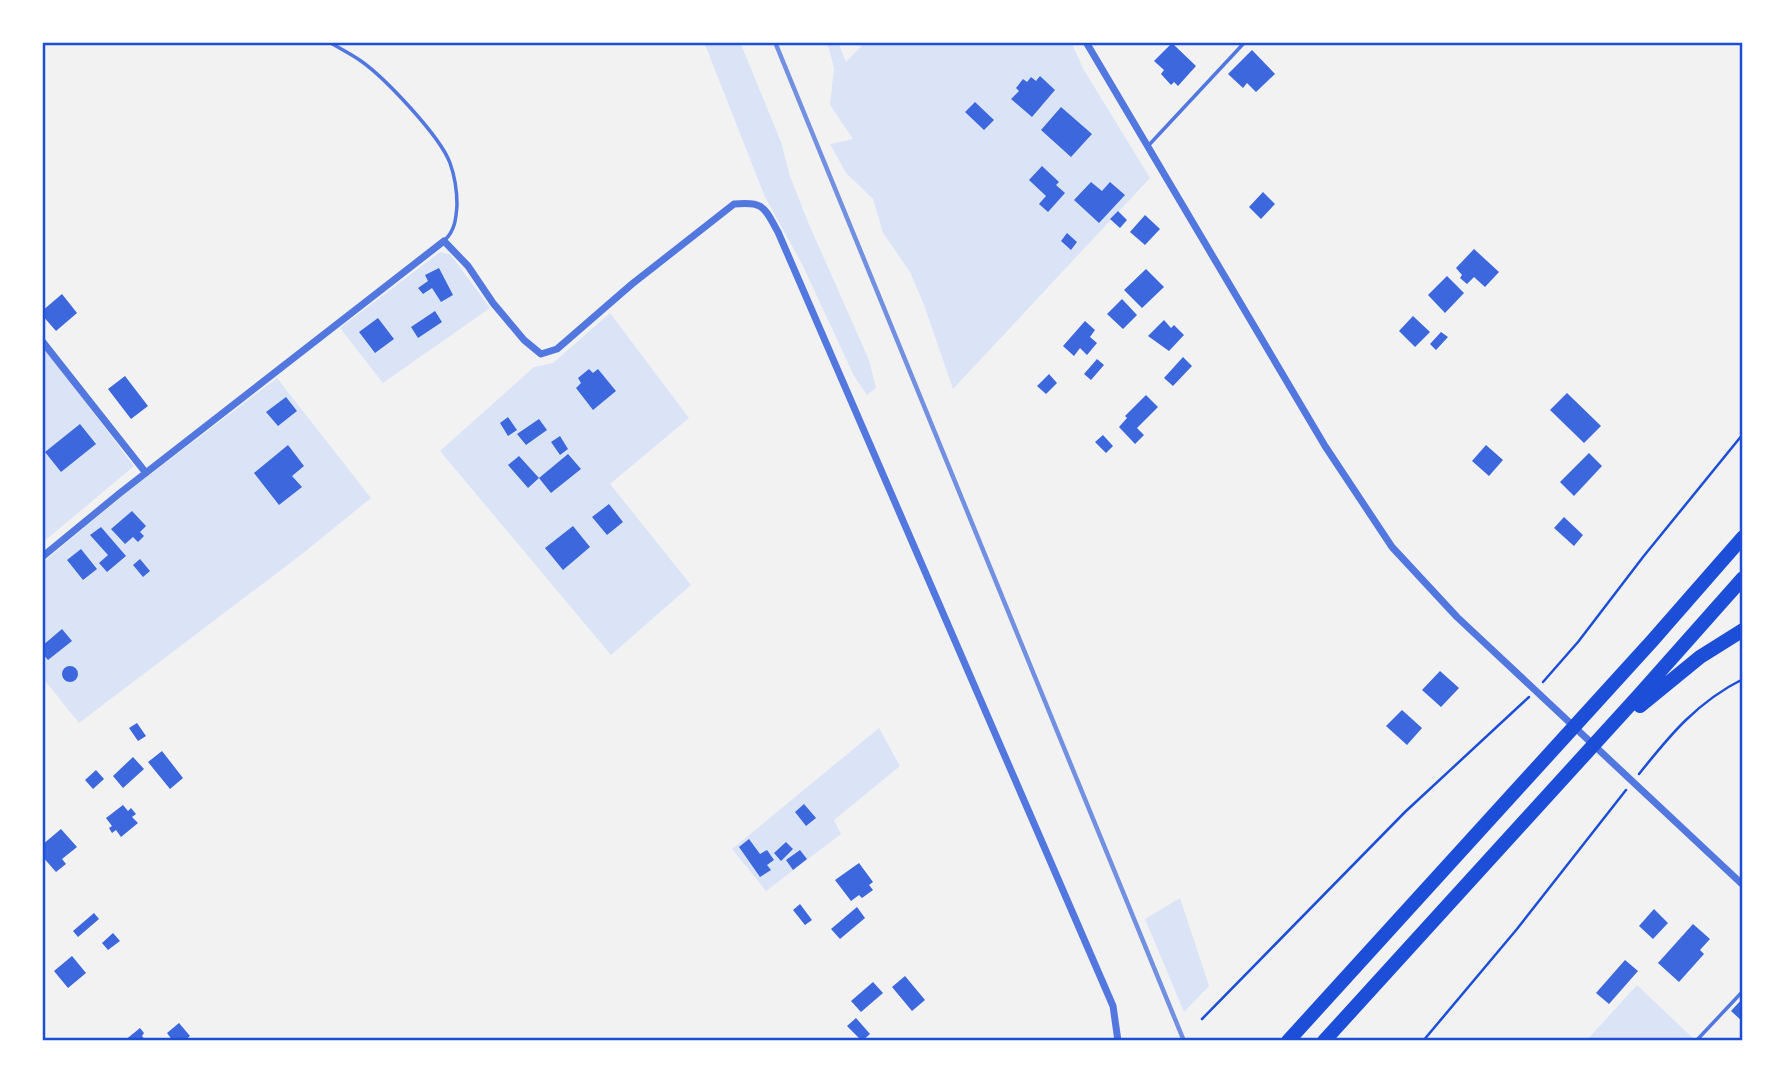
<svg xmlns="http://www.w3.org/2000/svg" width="1785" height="1083" viewBox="0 0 1785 1083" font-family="Overpass,sans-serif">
  <rect width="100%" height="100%" fill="#f2f2f2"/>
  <path fill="#dbe4f7" d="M704,42H740L781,142L790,176L808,222L869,360L876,388L867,395L854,376L802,264L765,197Z
    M827,42H838L846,62L865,42H1071L1084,70L1150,178L953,389L924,305L910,272L883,233L873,199L846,173L830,144L853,139L830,105L834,68Z
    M440,252L450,254L490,308L383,383L340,328Z
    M610,313L689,418L610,484L691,585L611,655L440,451L534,367L553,363Z
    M42,345L134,466L42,543Z
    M277,378L371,498L302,554L79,723L42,677V563L126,493Z
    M879,728L900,766L834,820L841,834L766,891L732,849Z
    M1180,898L1209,986L1184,1012L1145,919Z
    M1637,985L1696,1041H1586Z"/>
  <path fill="#3d67dc" d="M1172,43L1196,66L1178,86L1174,82L1171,85L1161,74L1164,70L1154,61Z
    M1252,50L1275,74L1256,92L1247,83L1243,88L1228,74Z
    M1040,76L1055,90L1032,117L1011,99L1019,91L1016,88L1023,79L1027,82L1031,77L1036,81Z
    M975,102L994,120L984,130L965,112Z
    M1061,107L1092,134L1071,157L1041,130Z
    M1042,166L1059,182L1056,185L1065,193L1048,212L1039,204L1046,196L1029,180Z
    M1091,182L1102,191L1110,182L1125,195L1099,223L1074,200Z
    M1263,192L1275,204L1261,219L1249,207Z
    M1118,211L1127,220L1120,228L1110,219Z
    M1145,215L1160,229L1145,245L1130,232Z
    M1067,233L1077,242L1071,250L1061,241Z
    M1474,249L1499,272L1485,287L1474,277L1467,284L1460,278L1462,275L1456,268Z
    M439,268L453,295L441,302L432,288L423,294L418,288L428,281L425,275Z
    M1146,269L1164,287L1142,308L1124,290Z
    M1447,276L1464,293L1445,313L1428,295Z
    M62,294L77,313L56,331L42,315V311Z
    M1122,299L1137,315L1123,329L1107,314Z
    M435,311L442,322L418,338L411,327Z
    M1413,316L1430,332L1415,347L1399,331Z
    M378,318L394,339L375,353L359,332Z
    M1164,320L1171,328L1174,325L1184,335L1169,351L1148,336Z
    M1085,321L1095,330L1090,337L1097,343L1087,355L1080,348L1074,356L1063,346Z
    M1441,332L1448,337L1436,350L1430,344Z
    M1183,357L1192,366L1173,386L1164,378Z
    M1097,359L1104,365L1091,380L1084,374Z
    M589,369L593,373L598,369L616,391L593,410L576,388L581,383L578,378Z
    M1049,374L1057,383L1046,394L1037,386Z
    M125,376L148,406L131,419L108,389Z
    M1567,393L1601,426L1584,443L1550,410Z
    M1146,395L1158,407L1137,428L1144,435L1135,444L1119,427L1127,418L1125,416Z
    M286,397L297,411L278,426L266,412Z
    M508,417L517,430L508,436L500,423Z
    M539,419L547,430L526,445L517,434Z
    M80,424L96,444L61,472L45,452Z
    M1103,435L1113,446L1106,453L1095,442Z
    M560,436L568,449L560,455L551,442Z
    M288,445L304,466L292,476L302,487L279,505L254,473Z
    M1486,445L1503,460L1489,476L1472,461Z
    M1589,453L1602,466L1574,496L1560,482Z
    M568,454L581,469L551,493L539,478L528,488L508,465L519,456L539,478Z
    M609,504L623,522L607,535L592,517Z
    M132,511L146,526L140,532L144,536L138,542L133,537L125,544L111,529Z
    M1564,517L1583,535L1574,546L1554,528Z
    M573,526L590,547L563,570L545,548Z
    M101,527L126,556L107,572L99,563L108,555L90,535Z
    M81,549L97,569L83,580L67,560Z
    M140,559L150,571L143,577L133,565Z
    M62,629L72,641L48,660L42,653V646Z
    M62 674a8 8 0 1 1 16 0a8 8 0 1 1-16 0Z
    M1440,671L1459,688L1441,707L1422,690Z
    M1402,710L1422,728L1407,745L1386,726Z
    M137,723L146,736L138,741L129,728Z
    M162,751L183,778L170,789L148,762Z
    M133,757L144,769L123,788L113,776Z
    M96,770L104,779L93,789L85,780Z
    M804,804L816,818L806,826L795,812Z
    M123,805L128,811L131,808L136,814L132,817L138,823L121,837L116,830L112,833L109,828L112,826L106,818Z
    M61,829L77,847L62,859L66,864L56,872L42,856V845Z
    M749,839L760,854L767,850L774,860L767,865L771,870L760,877L739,847Z
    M786,842L793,849L781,861L774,853Z
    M800,850L807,859L793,870L786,860Z
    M859,863L873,882L869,885L873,890L862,898L859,895L851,901L835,880Z
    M800,904L812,920L805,925L793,910Z
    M857,907L865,918L840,939L831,929Z
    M1654,909L1668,923L1653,939L1639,926Z
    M94,913L99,919L78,937L73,931Z
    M1693,924L1710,939L1700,950L1704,954L1679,982L1658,963Z
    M113,933L120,941L108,950L102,943Z
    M72,956L86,973L68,988L54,971Z
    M1625,960L1638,971L1609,1004L1596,993Z
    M905,976L925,1000L912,1011L892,987Z
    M873,982L883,993L861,1012L851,1001Z
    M1743,998V1022L1731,1011Z
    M856,1018L870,1034L862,1041L847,1026Z
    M179,1023L190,1036L184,1041H173L167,1033Z
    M140,1028L144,1033L142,1036L146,1041H124Z"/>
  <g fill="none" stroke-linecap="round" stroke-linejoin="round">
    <path stroke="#1d4ed8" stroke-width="2.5" d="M1543,682L1578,642L1643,557L1743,434
      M1639,774C1670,735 1697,702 1743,679
      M1202,1019L1405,812L1529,697
      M1423,1041L1517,929L1626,790"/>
    <path stroke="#5277de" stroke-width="3.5" d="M329,42C339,48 351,54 361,61C385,78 440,136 450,163C455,177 457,191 457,205C456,219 455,230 445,240
      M1148,146L1245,42
      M1696,1041L1743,991"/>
    <path stroke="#5277de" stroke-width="7" d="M1086,42L1325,446L1392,547L1457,617L1743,885
      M42,341L146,473
      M42,557L120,493L444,241L468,266L493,303L524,340L541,354L557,349L632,284L734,204C764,201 764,207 778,232L1113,1006L1118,1041"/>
    <path stroke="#1d4ed8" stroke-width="14" d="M1640,706L1700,657L1743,630
      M1288,1041L1652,641L1743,537
      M1324,1041L1640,694L1743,578"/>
    <path stroke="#7290e2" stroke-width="4.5" d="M775,42L1184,1041"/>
  </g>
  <rect width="1785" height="1083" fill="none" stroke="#ffffff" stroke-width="88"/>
  <rect x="44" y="44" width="1697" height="995" fill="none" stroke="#1d4ed8" stroke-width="2.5"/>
</svg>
